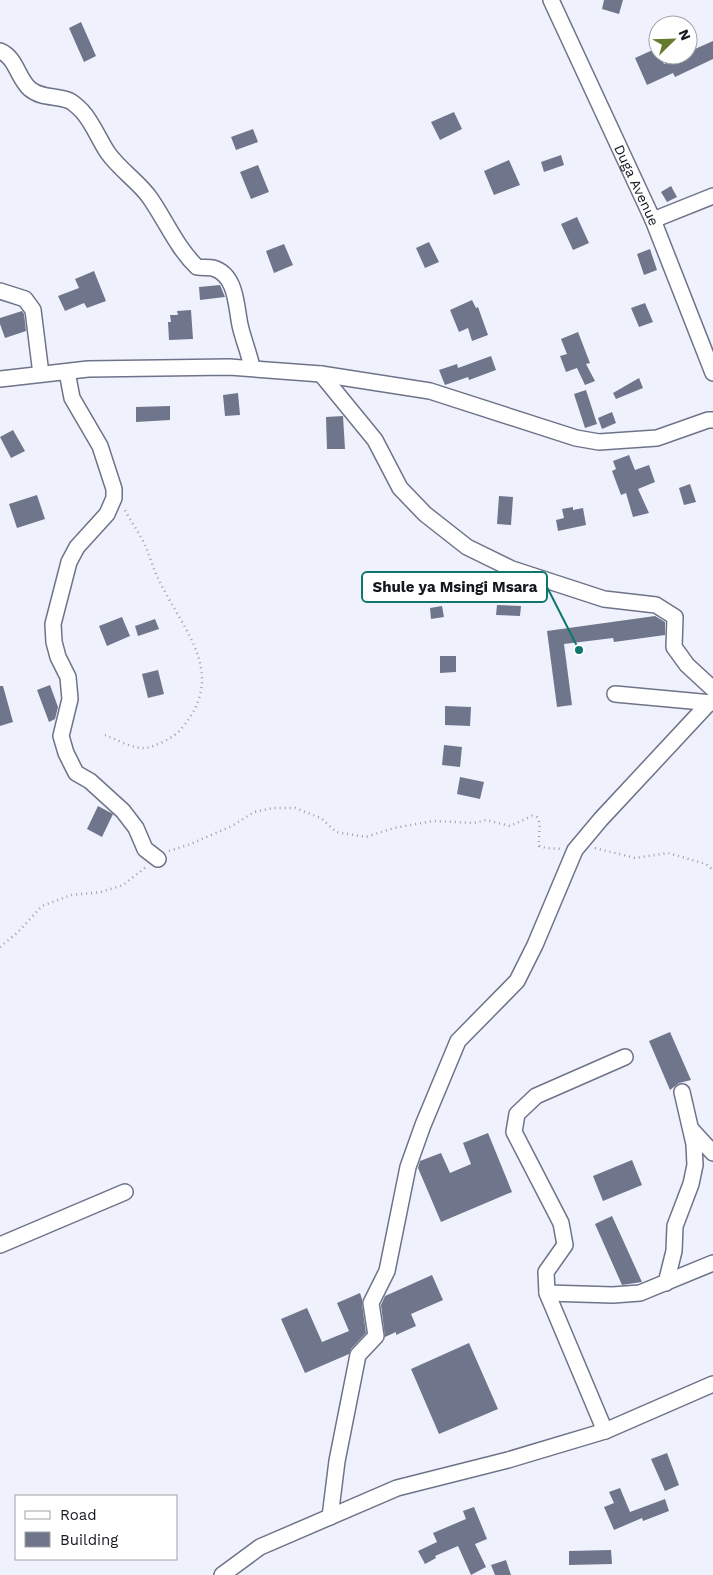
<svg xmlns="http://www.w3.org/2000/svg" width="713" height="1575" viewBox="0 0 713 1575" font-family="'Work Sans',sans-serif">
  <rect width="100%" height="100%" fill="#eff2fc"/>
  <path fill="#6f758b" d="M604,0H623L619,14L602,9Z
    M81,22L96,56L84,62L69,28Z
    M713,41V59L675,77L673,73L647,85L635,58L657,48L658,55H660L664,64L682,55H688V52Z
    M454,112L462,129L440,140L431,122Z
    M253,129L258,142L236,150L231,137Z
    M561,155L564,165L544,172L541,162Z
    M509,160L520,185L494,195L484,171Z
    M258,165L269,192L251,199L240,172Z
    M671,186L677,197L667,202L661,192Z
    M577,217L589,243L573,250L561,224Z
    M429,242L439,262L425,268L416,248Z
    M284,244L293,265L274,273L266,251Z
    M650,249L657,270L644,275L637,254Z
    M94,271L106,301L87,308L84,303L65,311L58,296L79,288L75,279Z
    M220,285L225,297L200,300L199,287Z
    M472,300L476,308L478,307L488,335L472,341L468,328L459,332L450,310Z
    M645,303L653,322L639,327L631,308Z
    M191,310L193,339L169,340L168,322H171L170,315H178L177,311Z
    M22,311L24,314L26,331L5,338L0,324V318Z
    M578,332L590,363L586,364L595,381L585,385L577,368L566,372L560,356L567,354L561,339Z
    M491,356L496,370L469,380L468,377L445,385L439,370L457,364L458,368Z
    M639,378L643,388L616,399L613,393Z
    M586,390L597,424L585,428L574,394Z
    M238,393L240,415L225,416L223,395Z
    M170,406V420L136,422V407Z
    M612,412L616,423L602,429L598,418Z
    M343,416L345,449H327L326,417Z
    M13,430L25,451L11,458L0,437Z
    M629,455L635,470L649,465L655,482L638,489L649,513L633,517L626,493L621,495L612,471L616,469L613,461Z
    M690,484L696,502L684,505L679,488Z
    M37,495L45,519L17,528L9,504Z
    M499,496L513,497L511,525L497,524Z
    M573,507V510L583,508L586,525L558,531L556,520L564,518L562,509Z
    M497,605L521,606L520,616L496,615Z
    M442,606L444,617L431,619L430,608Z
    M655,616L665,622V635L614,642L613,638L564,644L572,705L557,707L547,631Z
    M122,617L130,636L107,646L99,626Z
    M155,619L159,629L138,636L135,626Z
    M440,656H456V672L440,673Z
    M158,670L164,694L148,698L142,674Z
    M50,685L58,707L55,719L49,722L37,690Z
    M0,686H3L13,722L0,726Z
    M445,706L471,707L470,726L445,725Z
    M444,745L462,747L460,767L442,765Z
    M460,777L484,782L480,799L457,794Z
    M98,806L113,814L102,837L87,829Z
    M670,1032L691,1080L679,1083L670,1090L649,1041Z
    M488,1133L512,1192L441,1222L418,1168L420,1161L441,1153L450,1173L471,1164L463,1143Z
    M632,1160L642,1185L603,1201L593,1176Z
    M612,1216L642,1282L622,1285L595,1224Z
    M432,1275L443,1300L411,1314L416,1326L396,1335V1332L385,1337L381,1305L385,1296Z
    M360,1293L362,1299V1304L366,1333L351,1349L349,1354L305,1373L281,1319L307,1308L322,1342L349,1331L337,1303Z
    M469,1343L498,1409L439,1434L411,1369Z
    M667,1453L679,1485L665,1491L651,1459Z
    M620,1488L630,1512L665,1499L669,1511L643,1521L642,1518L614,1530L604,1507L614,1503L609,1492Z
    M474,1507L487,1539L475,1544L486,1567L471,1575L458,1546L435,1556L436,1558L425,1564L418,1551L437,1542L433,1533L466,1519L463,1511Z
    M611,1550L612,1564L569,1565V1551Z
    M506,1560L511,1575H495L491,1565Z"/>
  <g fill="none" stroke-linecap="round" stroke-linejoin="round">
    <defs>
      <g id="minor">
        <path id="s1" d="M551,0L653,220L713,373"/>
        <path d="M0,51C16,57 18,79 30,89C42,99 57,95 70,101C74,103 79,108 82,111C93,123 99,140 108,153C120,170 140,183 150,198C166,221 177,248 197,267C202,268 209,267 213,268C237,275 236,307 240,325C243,339 249,353 252,367"/>
        <path d="M653,220L713,196"/>
        <path d="M0,291L25,299L33,310L41,374"/>
        <path d="M67,372L72,398L100,446L114,489V498L107,514L77,547L69,562L53,624L54,642L58,657L68,677L70,699L61,736L66,753L76,773L90,781L123,811L136,828L145,849L158,859"/>
        <path d="M321,374L375,440L400,488L425,514L467,547L512,569L604,599L656,605L675,617L674,647L687,665L713,689"/>
        <path d="M0,379L88,369L229,367L321,374L430,391L576,438L599,442L657,438L708,420H713"/>
        <path d="M615,694L713,703"/>
        <path d="M691,1129L713,1153"/>
        <path d="M0,1245L125,1192"/>
        <path d="M666,1283L674,1251L675,1226L691,1184L695,1165L694,1144L682,1092"/>
        <path d="M547,1293L613,1295L640,1293L713,1263"/>
        <path d="M605,1431L547,1293L546,1272L565,1245L561,1223L514,1132L517,1114L536,1096L625,1057"/>
        <path d="M330,1517L337,1461L358,1355L376,1336L371,1303L387,1271L408,1167L423,1125L458,1041L517,981L535,945L575,850L601,819L710,702"/>
        <path d="M222,1575L260,1547L397,1488L508,1460L605,1431L713,1384"/>
      </g>
    </defs>
    <use href="#minor" stroke="#6d7389" stroke-width="18"/>
    <path stroke="#9da0a9" stroke-width="2.5" stroke-dasharray="1 4" stroke-linecap="butt" d="M105,735C116,739 132,749 145,748C155,747 175,737 181,729C229,674 183,631 159,580C153,569 150,556 145,545C139,532 130,521 124,508
      M595,848L635,858L668,853L706,864L713,870
      M169,851L188,845L232,826L254,812L273,808H295L321,818L336,832L366,837L394,828L433,821L474,823L486,820L510,826L532,816L537,817C542,824 538,837 539,846L546,848L562,849
      M0,947L17,933L42,906L71,895L101,892L123,885L146,867"/>
    <use href="#minor" stroke="#fff" stroke-width="15"/>
  </g>
  <g text-anchor="middle" stroke-width="4.5" stroke-linejoin="round" paint-order="stroke">
    <g font-size="14" fill="#14171f" stroke="#fff">
      <text dy="5" stroke="none"><textPath href="#s1" startOffset="204">Duga Avenue</textPath></text>
    </g>
  </g>
  <path fill="none" stroke="#0f766e" stroke-width="2" d="M579 650L547 587"/>
  <circle fill="#0f766e" stroke="#fff" stroke-width="2" cx="579" cy="650" r="5"/>
  <rect fill="#fff" stroke="#0f766e" stroke-width="2" x="362" y="572" width="185" height="30" rx="5"/>
  <g font-size="15" text-anchor="middle" font-weight="bold" fill="#14171f">
    <text x="455" y="592">Shule ya Msingi Msara</text>
  </g>
  <rect x="15" y="1495" width="162" height="65" fill="#ffffff" stroke="#a1a2a5"/>
  <rect x="25" y="1511" width="25" height="8" fill="#ffffff" stroke="#a1a2a5"/>
  <text x="60" y="1520" font-size="15" fill="#14171f">Road</text>
  <rect x="25" y="1532" width="25" height="15" fill="#6f758b" stroke="#a1a2a5"/>
  <text x="60" y="1545" font-size="15" fill="#14171f">Building</text>
  <g transform="translate(673 40) rotate(67)"><circle r="24" fill="#ffffff" stroke="#a1a2a5"/>
  <path d="M0-4L9 19L0 12L-9 19Z" fill="#647b2d"/>
  <text y="-8" font-size="14" font-weight="bold" text-anchor="middle" fill="#14171f">N</text>
  </g>
</svg>
